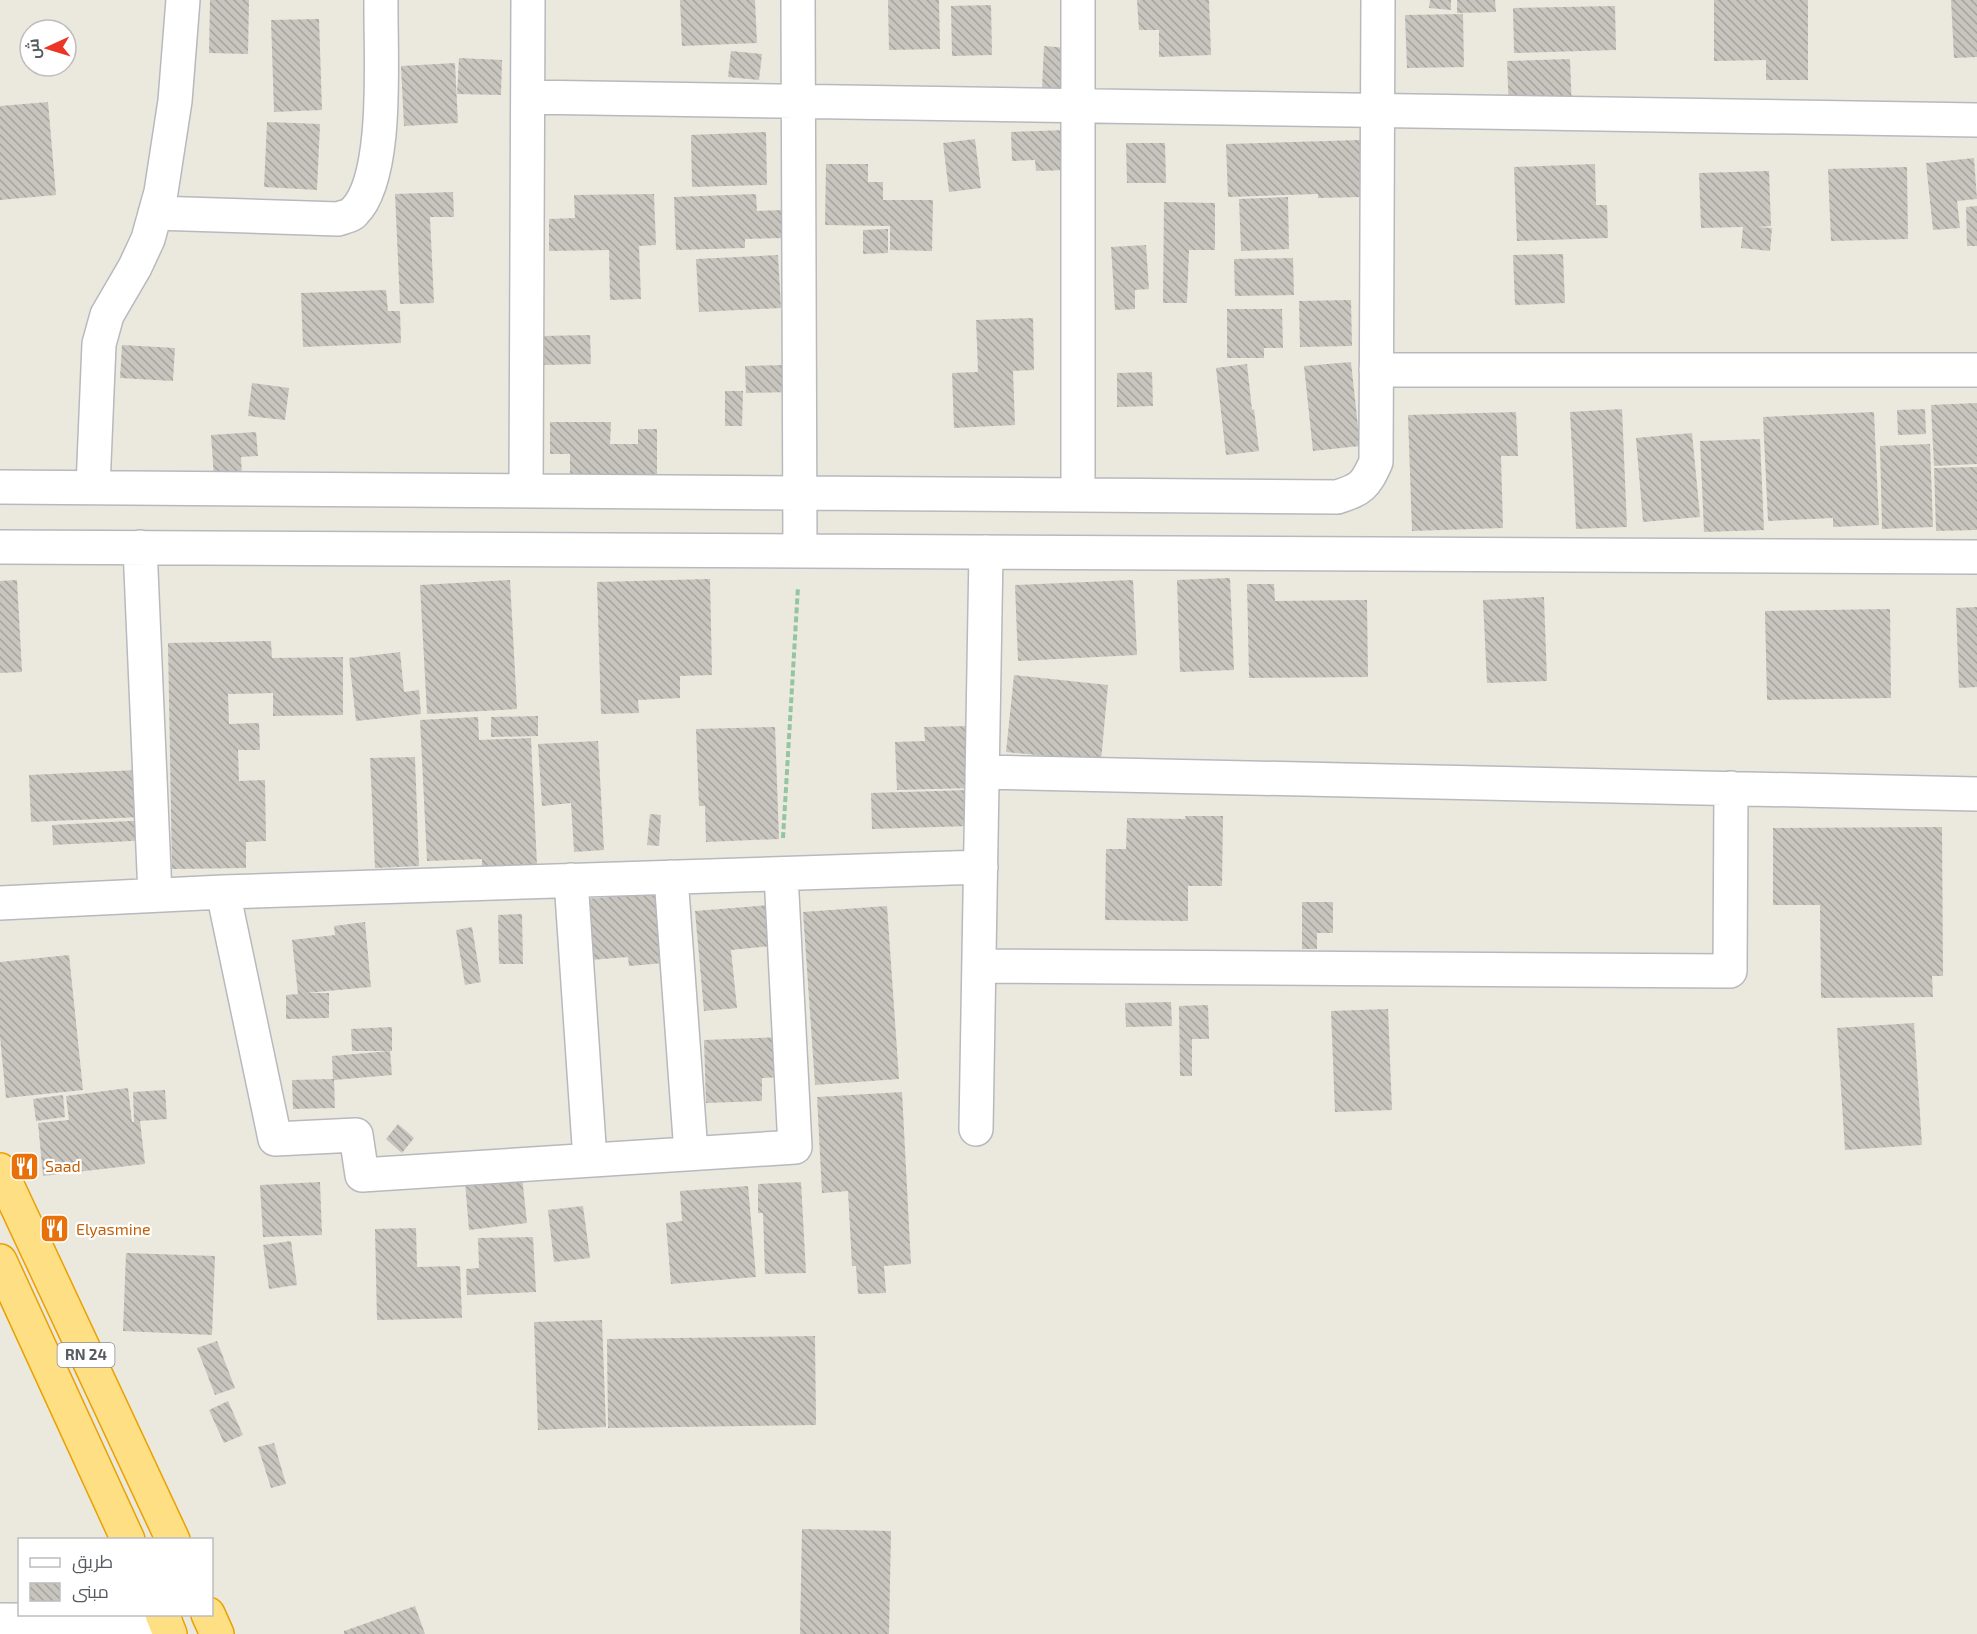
<svg xmlns="http://www.w3.org/2000/svg" width="1977" height="1634" viewBox="0 0 1977 1634" font-family="'Exo 2',Cairo,sans-serif">
  <defs>
    <pattern id="building-back-hatch" width="6" height="6" patternUnits="userSpaceOnUse" patternTransform="scale(1.5)"><rect width="6" height="6" fill="#c8c5be"/><path d="M-1 5l2 2M0 0l6 6M5-1l2 2" fill="none" stroke="#a5a39e"/></pattern>
  </defs>
  <rect width="100%" height="100%" fill="#ebe9de"/>
  <path fill="url(#building-back-hatch)" d="M210,0H249L248,54L209,53Z
    M680,0H755L757,43L682,46Z
    M888,0H939L940,49L889,50Z
    M1137,0H1209L1211,55L1159,57V30H1139Z
    M1430,0H1451V10L1429,8Z
    M1457,0H1495L1496,12L1457,13Z
    M1714,0H1808V80H1766V60L1714,61Z
    M1951,0H1977V57L1954,58Z
    M991,5L992,55L952,56L951,6Z
    M1615,6L1616,50L1514,53L1513,8Z
    M1463,14L1464,67L1407,68L1405,15Z
    M319,19L322,110L274,112L271,20Z
    M1044,46L1067,48L1066,90L1042,89Z
    M731,51L762,54L759,80L728,77Z
    M459,58L502,60L501,95L457,94Z
    M1570,59L1572,110L1509,112L1507,61Z
    M455,63L458,123L404,126L401,66Z
    M48,102L56,195L0,200V106Z
    M267,122L320,124L317,190L264,187Z
    M1068,130L1069,170L1036,171L1035,160L1012,161L1011,132Z
    M766,132L767,185L692,187L691,135Z
    M975,139L981,188L949,192L943,143Z
    M1360,140L1361,197L1318,198V194L1228,197L1226,144Z
    M1126,143H1165L1166,183H1127Z
    M1974,158L1977,199L1957,201L1960,228L1933,230L1926,163Z
    M826,164H868V182H883V200H933L932,251L890,250V226L825,225Z
    M1595,164L1596,205H1607L1608,238L1517,241L1514,167Z
    M1907,167L1908,239L1831,241L1828,169Z
    M1769,171L1771,226L1757,227L1772,228L1770,251L1741,248L1743,227L1701,228L1699,173Z
    M453,192L454,217H430L434,303L400,304L395,194Z
    M654,194L656,245L639,246L641,299L610,300L609,250L549,251V219L575,218L574,195Z
    M756,194L757,211L785,210L786,238L745,239V248L676,250L674,197Z
    M1288,197L1289,249L1241,251L1239,199Z
    M1164,202L1215,203V250H1189L1187,303H1163Z
    M1977,206V246H1967L1966,207Z
    M888,229V253L863,254V230Z
    M1146,245L1149,289L1135,290V309L1115,310L1111,247Z
    M1563,254L1565,303L1515,305L1513,255Z
    M778,255L781,308L699,312L696,259Z
    M1293,258L1294,295L1235,296L1234,259Z
    M386,290L388,311H400L401,343L303,347L301,293Z
    M1351,300L1352,346L1300,347L1299,301Z
    M1227,309H1282L1283,348H1264V358H1227Z
    M1033,318L1034,370L1013,371L1015,425L954,428L952,373L978,372L976,320Z
    M590,335L591,364L544,365L543,336Z
    M122,345L175,348L173,381L120,378Z
    M1351,362L1360,446L1313,451L1304,366Z
    M1247,364L1252,410L1254,409L1259,451L1226,455L1216,368Z
    M789,365V392L746,393L745,366Z
    M1152,372L1153,406L1117,407V373Z
    M252,383L289,388L285,420L248,416Z
    M725,391H743L742,426H725Z
    M1977,403V464L1934,466L1931,405Z
    M1622,409L1627,527L1576,529L1570,412Z
    M1925,409L1926,434L1898,435L1897,410Z
    M1516,412L1518,456H1501L1503,528L1412,531L1408,415Z
    M1874,412L1879,525L1833,527V518L1768,521L1763,417Z
    M550,422H611L610,444H638V429H657V475L570,476V454H550Z
    M256,432L258,456L241,457L242,476L214,478L211,435Z
    M1692,433L1700,517L1643,522L1636,438Z
    M1760,439L1764,530L1704,532L1700,441Z
    M1930,444L1933,527L1882,529L1880,446Z
    M1977,467V530L1936,531L1934,468Z
    M1230,578L1234,670L1180,672L1177,580Z
    M710,579L712,675L680,676V698L638,700L639,713L601,714L597,582Z
    M17,580L22,672L0,673V581Z
    M510,580L517,709L427,714L420,585Z
    M1133,580L1137,655L1018,661L1015,585Z
    M1247,584H1274L1275,601L1367,600L1368,677L1249,678Z
    M1544,597L1547,681L1487,683L1483,600Z
    M1977,607V687L1959,688L1956,608Z
    M1890,609L1891,698L1767,700L1765,611Z
    M271,641L272,658L343,657V715L273,716V693L228,694L229,724L259,723L260,750H238L239,781L265,780L266,841L246,842V868L172,869L168,643Z
    M400,652L404,692L419,690L421,714L356,721L349,658Z
    M1014,675L1108,685L1101,761L1006,752Z
    M538,716V736L491,737V717Z
    M478,717L479,740L531,738L537,866L482,869V859L427,861L420,720Z
    M971,726L973,788L897,790L895,742L925,741L924,727Z
    M775,727L779,839L706,842L705,806H699L696,729Z
    M598,741L604,850L574,852L571,803L542,806L538,744Z
    M415,757L419,866L375,868L370,758Z
    M139,770L142,817L31,822L29,775Z
    M969,790L970,826L872,829L871,793Z
    M650,814L661,815L659,846L647,845Z
    M1185,816H1223L1222,886H1188V921L1105,920L1106,849H1126L1127,818L1186,819Z
    M149,820L150,840L53,845L52,825Z
    M1942,827L1943,976H1932L1933,997L1821,998L1820,905H1773V828Z
    M659,893L664,963L629,966L628,957L591,960L586,899Z
    M1302,902H1333V933H1317V949H1302Z
    M769,905L772,946L731,950L737,1008L704,1011L695,911Z
    M887,906L899,1079L815,1085L803,912Z
    M522,914L523,964H499L498,915Z
    M365,922L371,987L306,993H329V1018L286,1019V995L298,994L292,940L335,935L334,926Z
    M472,927L481,982L465,985L456,930Z
    M69,955L83,1090L6,1098L0,1037V962Z
    M1171,1002L1172,1026L1126,1027L1125,1003Z
    M1208,1005L1209,1039H1192V1076H1180L1179,1006Z
    M1388,1009L1392,1110L1335,1112L1331,1011Z
    M1914,1023L1922,1145L1845,1150L1837,1028Z
    M392,1027V1051H352L351,1029Z
    M782,1037L784,1077L762,1078V1101L706,1103L704,1040Z
    M390,1051L392,1075L334,1080L335,1108L293,1109L292,1080L333,1079L332,1056Z
    M128,1088L132,1122H134L133,1092L165,1090L167,1119L140,1121L145,1164L43,1176L38,1123L69,1120L66,1096Z
    M902,1092L911,1264L884,1266L886,1293L858,1294L856,1266H852L848,1191L822,1193L817,1097Z
    M63,1095L65,1117L36,1121L33,1099Z
    M398,1124L414,1138L402,1153L386,1139Z
    M522,1177L527,1223L469,1230L465,1182Z
    M320,1182L322,1235L263,1237L260,1185Z
    M801,1182L806,1273L765,1274L763,1213H758V1184Z
    M748,1186L756,1277L671,1284L666,1223L682,1221L680,1191Z
    M583,1206L590,1258L554,1262L548,1210Z
    M416,1228L417,1267L460,1266L462,1318L377,1320L375,1229Z
    M533,1237L536,1292L467,1295L466,1269L479,1268L478,1238Z
    M291,1241L297,1285L269,1289L263,1245Z
    M126,1253L215,1256L212,1335L123,1331Z
    M602,1320L606,1427L538,1430L534,1322Z
    M815,1336L816,1425L608,1428L607,1339Z
    M217,1341L235,1388L215,1395L197,1348Z
    M228,1401L243,1435L224,1443L209,1410Z
    M274,1443L286,1484L271,1488L258,1447Z
    M802,1529L891,1531L889,1634H800Z
    M415,1606L425,1634H344V1631Z"/>
  <g fill="none" stroke-linecap="round" stroke-linejoin="round">
    <defs>
      <path id="minor" d="M798,0L800,551
        M528,97L1977,120
        M155,213L338,219C343,217 351,216 354,212C390,177 380,50 381,0
        M1376,370H1977
        M0,487L1337,497C1362,489 1365,486 1376,462L1378,0
        M93,487L99,344L107,315L135,267L148,239L161,192L175,101L183,0
        M526,491L528,0
        M1078,495V0
        M0,547L1977,557
        M140,547L155,895
        M982,772L1977,794
        M671,877L691,1153
        M571,880L590,1160
        M223,892L275,1139L356,1135L362,1175L795,1147L781,874
        M0,903L223,892L981,867
        M979,966L1730,971L1731,788
        M976,1129L986,552
        M0,1620L165,1621"/>
      <path id="highway" d="M0,1170L173,1540
        M0,1261L128,1540
        M162,1614L170,1634
        M208,1614L217,1634"/>
    </defs>
    <use href="#minor" stroke="#b7b9be" stroke-width="36"/>
    <use href="#highway" stroke="#eaa100" stroke-width="36"/>
    <path stroke="#93c5a1" stroke-width="4" stroke-dasharray="6 3" stroke-linecap="butt" d="M783,838L798,587"/>
    <use href="#minor" stroke="#fff" stroke-width="33"/>
    <use href="#highway" stroke="#fedf83" stroke-width="33"/>
  </g>
  <defs>
    <symbol id="restaurant-square" viewBox="-11 -11 22 22"><rect x="-9" y="-9" width="18" height="18" rx="4" fill="#e8710a" stroke="#fff"/><path d="M-5-6h1v4h1v-4h1v4h1v-4h1v5L-1.5 .5V6h-2V.5L-5-1ZM5-6V6H3V1.5H1.5Q1.5-4 5-6Z" fill="#fff"/></symbol>
  </defs>
  <g fill-rule="evenodd">
    <use href="#restaurant-square" x="8" y="1150" width="33" height="33"/>
    <use href="#restaurant-square" x="38" y="1212" width="33" height="33"/>
  </g>
  <g text-anchor="middle" stroke-width="4.5" stroke-linejoin="round" paint-order="stroke">
    <rect fill="#fff" stroke="#8a8c90" stroke-width="1.5" x="57.5" y="1343" width="57" height="24" rx="4.5"/>
    <g font-size="15" font-weight="bold" fill="#585b60">
      <text x="86" y="1360">RN 24</text>
    </g>
    <g font-size="16" fill="#c56008" stroke="#fff" text-anchor="start">
      <text x="45" y="1172">Saad</text>
      <text x="76" y="1235">Elyasmine</text>
    </g>
  </g>
  <rect x="18" y="1538" width="195" height="78" fill="#ffffff" stroke="#bcbdbf" stroke-width="1.5"/>
  <rect x="30" y="1558" width="30" height="9" fill="#ffffff" stroke="#bcbdbf" stroke-width="1.5"/>
  <text x="72" y="1568" font-size="18" fill="#585b60">طريق</text>
  <rect x="30" y="1583" width="30" height="18" fill="url(#building-back-hatch)" stroke="#bcbdbf" stroke-width="1.5"/>
  <text x="72" y="1598" font-size="18" fill="#585b60">مبنى</text>
  <g transform="translate(48 48) rotate(266)"><circle r="28" fill="#ffffff" stroke="#bcbdbf" stroke-width="1.5"/>
  <path d="M0-4.5L10 22L0 15L-10 22Z" fill="#eb3525"/>
  <text y="-9" font-size="16" font-weight="bold" text-anchor="middle" fill="#585b60">ش</text>
  </g>
</svg>
